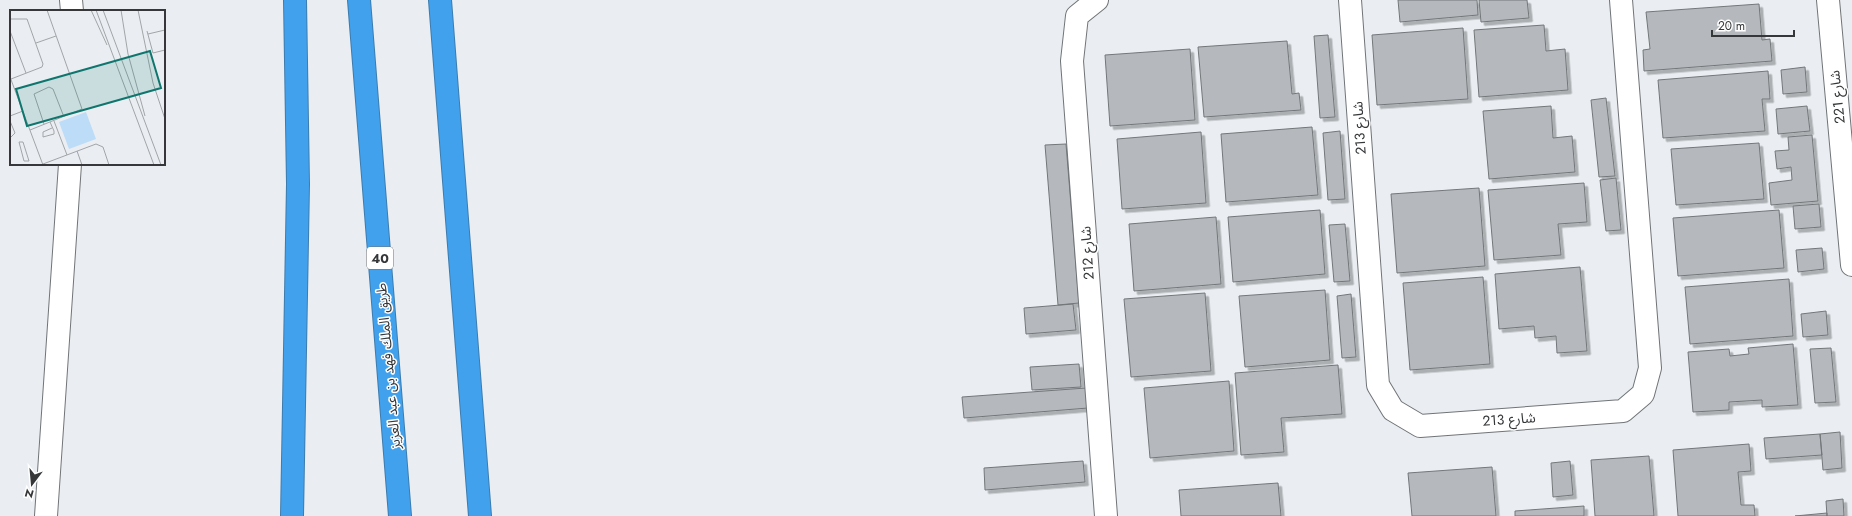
<svg xmlns="http://www.w3.org/2000/svg" width="1852" height="516" viewBox="0 0 1852 516" font-family="Jost,'Noto Sans Arabic',sans-serif">
  <defs>
    <filter id="shadow"><feDropShadow dx="3.5" dy="3.5" stdDeviation="0" flood-color="#0004"/></filter>
  </defs>
  <rect width="100%" height="100%" fill="#eaeef2"/>
  <path fill="#b5b9bd" stroke="#73777a" filter="url(#shadow)" d="M1398,0H1477L1478,15L1400,22Z
    M1479,0H1527L1529,18L1481,22Z
    M1759,4L1762,40L1770,39L1772,61L1644,71L1643,50L1650,49L1646,12Z
    M1544,25L1546,51L1565,49L1568,90L1479,97L1474,30Z
    M1463,28L1468,99L1377,105L1372,35Z
    M1328,35L1335,117L1320,118L1314,36Z
    M1287,41L1292,94L1299,93L1301,110L1204,117L1198,47Z
    M1190,49L1195,120L1110,126L1105,55Z
    M1805,67L1807,92L1783,94L1781,70Z
    M1768,71L1770,99H1762L1765,131L1663,138L1658,80Z
    M1606,98L1615,176L1599,177L1591,100Z
    M1551,106L1553,138L1572,136L1575,172L1489,179L1483,111Z
    M1807,106L1810,131L1778,134L1776,109Z
    M1312,127L1318,195L1226,202L1221,134Z
    M1340,131L1345,199L1328,200L1323,133Z
    M1201,132L1206,203L1122,209L1117,139Z
    M1812,135L1818,201L1771,205L1769,183L1792,180L1791,167L1777,169L1775,151L1789,150L1788,137Z
    M1759,143L1764,199L1676,205L1671,149Z
    M1066,144L1079,303L1058,305L1045,145Z
    M1616,178L1621,230L1606,231L1600,180Z
    M1584,183L1587,222L1558,224L1561,255L1494,260L1488,190Z
    M1479,188L1485,266L1397,273L1391,194Z
    M1819,204L1821,227L1795,229L1793,206Z
    M1320,210L1325,274L1233,282L1228,217Z
    M1779,210L1784,268L1678,276L1673,218Z
    M1216,217L1221,284L1134,291L1129,224Z
    M1345,224L1350,281L1334,282L1329,225Z
    M1822,248L1824,269L1798,272L1796,250Z
    M1580,267L1587,351L1557,353L1556,336L1535,338L1534,326L1499,329L1495,274Z
    M1483,277L1490,364L1410,370L1403,283Z
    M1789,279L1793,336L1690,344L1685,287Z
    M1325,290L1330,360L1245,367L1239,296Z
    M1205,293L1211,371L1131,377L1124,299Z
    M1351,294L1356,357L1342,358L1337,296Z
    M1073,304L1076,330L1026,334L1024,308Z
    M1826,311L1828,335L1803,337L1801,314Z
    M1793,344L1798,405L1762,407V400L1729,402V410L1693,412L1688,352L1729,349L1730,356L1749,354L1748,348Z
    M1831,348L1836,402L1815,403L1810,349Z
    M1079,364L1081,387L1032,390L1030,367Z
    M1338,365L1342,414L1281,418L1284,452L1241,455L1235,373Z
    M1229,381L1234,451L1150,458L1144,388Z
    M1086,388L1088,408L964,418L962,397Z
    M1840,432L1842,468L1823,470L1820,434Z
    M1820,434L1822,455L1766,459L1764,438Z
    M1749,444L1751,471L1738,472L1741,505H1754L1755,516H1678L1673,450Z
    M1649,456L1654,516H1595L1591,460Z
    M1083,461L1085,482L985,490L984,468Z
    M1570,461L1573,495L1553,497L1551,463Z
    M1492,467L1496,516H1412L1408,473Z
    M1278,483L1281,516H1181L1179,490Z
    M1843,499L1844,516H1827L1826,501Z
    M1584,506V516H1515V511Z
    M1827,513V516H1795Z"/>
  <g fill="none" stroke-linecap="round" stroke-linejoin="round">
    <defs>
      <path id="minor" d="M71,0L72,11
        M1097,0L1077,16L1072,61L1106,516
        M1350,0L1378,385L1393,410L1420,426L1623,411L1643,394L1650,368L1621,0
        M1828,0L1852,265
        M46,516L70,164"/>
      <path id="highway" d="M359,0L400,516
        M440,0L480,516
        M292,516L298,184L295,0"/>
    </defs>
    <use href="#minor" stroke="#707477" stroke-width="24"/>
    <use href="#highway" stroke="#3d7cae" stroke-width="24"/>
    <use href="#minor" stroke="#fff" stroke-width="22"/>
    <use href="#highway" stroke="#42a1ed" stroke-width="22"/>
  </g>
  <g text-anchor="middle" stroke-width="3" stroke-linejoin="round" paint-order="stroke">
    <rect fill="#fff" stroke="#727374" stroke-width="1" x="367" y="247" width="26" height="22" rx="3"/>
    <g font-size="13" font-weight="bold" fill="#353739">
      <text x="380" y="263">40</text>
    </g>
    <g font-size="14" fill="#353739" stroke="#fff">
      <text transform="translate(1837 97) rotate(-96)" y="5">شارع 221</text>
      <text transform="translate(1359 128) rotate(-94)" y="5">شارع 213</text>
      <text transform="translate(1087 253) rotate(-94)" y="5">شارع 212</text>
      <text transform="translate(388 366) rotate(-95)" y="5">طريق الملك فهد بن عبد العزيز</text>
      <text transform="translate(1509 419) rotate(-4)" y="5">شارع 213</text>
    </g>
  </g>
  <g transform="translate(10 10)">
    <rect width="155" height="155" fill="#eaeef2"/>
    <path d="M76,102L86,129L59,139L49,112Z" fill="#bddcf8"/>
    <path fill="none" stroke="#a2a5a8" stroke-width="1" d="M81,0L97,35M86,0L144,155M93,0L151,155M111,0L118,44L135,106M128,0L143,73L155,109M0,9H17L33,54L32,57L1,69M0,21L16,63M137,21L143,43L155,40M138,24L155,20M26,33L46,26M0,67L33,155M0,106L13,101M0,111L5,123L0,128M44,111L57,145M40,112L44,121V124L33,127V122L42,118M34,114L24,84L39,77L43,79L54,107M20,120L72,99L37,0M9,132H13L19,151H14ZM67,141L72,155M33,154L86,134L93,137L99,155"/>
    <path fill="#0f766e" fill-opacity="0.15" stroke="#0f766e" stroke-width="2" d="M140,41L151,78L17,116L6,79Z"/>
    <rect width="155" height="155" fill="none" stroke="#353739" stroke-width="2"/>
  </g>
  <g transform="translate(32 484) rotate(196)" stroke="#ffffff" stroke-width="3" paint-order="stroke">
  <path d="M0-3L7 15L0 10L-7 15Z" fill="#353739"/>
  <text y="-6" font-size="11" font-weight="bold" text-anchor="middle" fill="#353739">N</text>
  </g>
  <path d="M1712 30v6h82v-6" fill="none" stroke="#353739" stroke-width="2"/>
  <text x="1718" y="30" font-size="12" fill="#353739" stroke="#ffffff" stroke-width="3" paint-order="stroke">20 m</text>
</svg>
